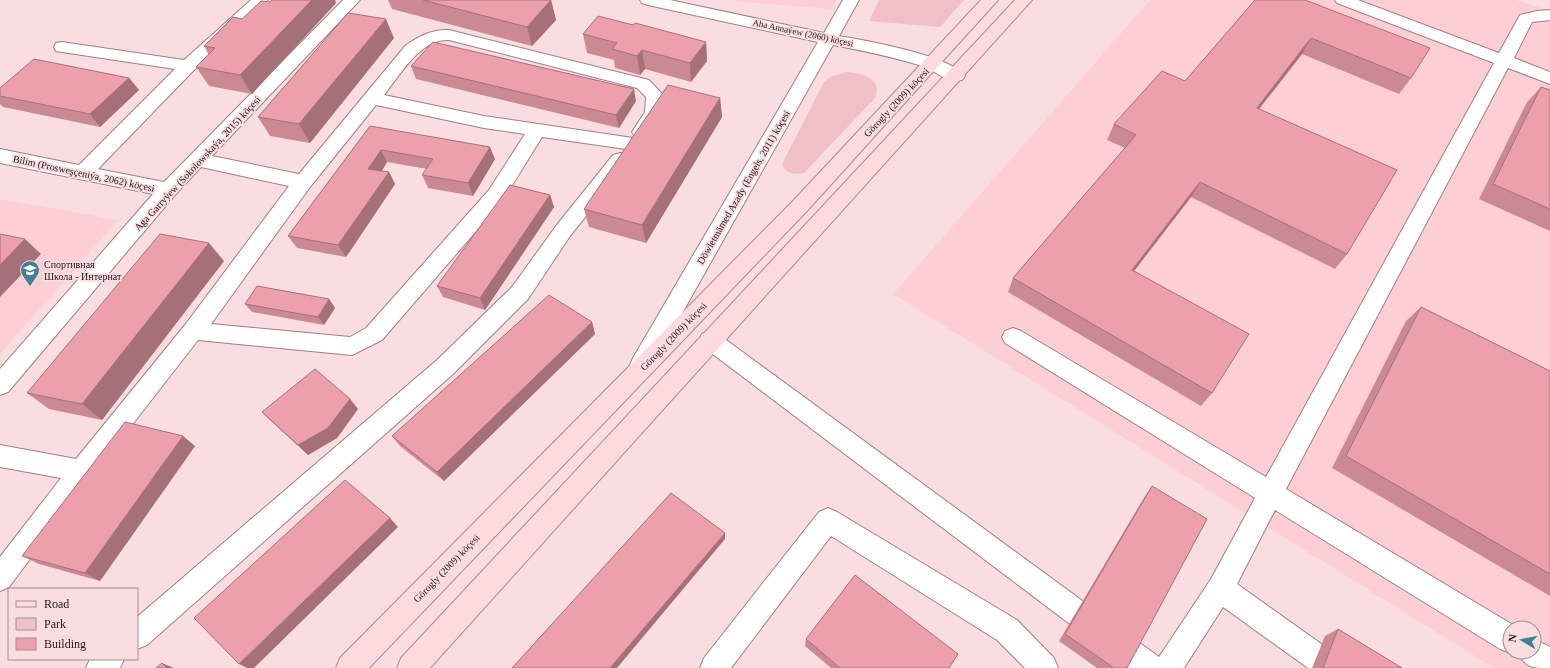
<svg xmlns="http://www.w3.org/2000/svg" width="1550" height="668" viewBox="0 0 1550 668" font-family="'Times New Roman',serif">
  <rect width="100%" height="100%" fill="#fadde0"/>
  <path fill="#fdcfd5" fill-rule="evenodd" d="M732,0H837L831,9L743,2Z
    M1150,0H1516L1550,11V668H1494L893,294ZM1510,628H1534V652H1510Z
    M0,199L118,220L0,354Z"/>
  <path fill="#f1c0c6" d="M879,0H964L940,27L869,21Z
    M847,72C863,73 883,79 875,98L804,173C795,175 787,174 782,165L784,160L824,82L830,77Z"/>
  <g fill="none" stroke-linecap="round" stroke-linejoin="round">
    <defs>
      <path id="minor" d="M251,0H268L194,70L98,169L164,182L343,0H360L212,156L299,174L406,45C420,36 432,29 449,30L649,80L664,96L663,112L647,136L641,138L635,136L632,132L645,112L646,97L637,88L449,40C421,38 400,75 384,95L484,116L633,138L640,139L642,144L640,149L633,150L542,137L503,200L382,340L352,355L198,340L90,479L9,587L0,591V557L61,478L0,467V445L76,459L185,325L289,186L201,167L175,195L8,392L0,395V369L153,194L0,163V149L79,165L175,69L62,52L56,51L54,47L56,43L62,42L184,60ZM376,105L484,128L525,134L489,190L366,328L350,337L211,324L310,187Z
        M640,0H670L824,33L843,0H859L839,36C864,40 952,56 965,76L962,80C948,84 937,72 925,67C895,57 864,51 833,45L649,372L641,374L633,372L630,365L633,358L818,42L648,5L642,3Z
        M1335,0H1358L1499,53L1520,15L1537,11L1550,10V20L1532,22L1514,58L1550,72V84L1508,68L1286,489L1518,628H1510V652H1512L1510,653L1500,649L1275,510L1237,584L1341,658L1345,668H1308L1223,607L1184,668H1128L702,346L699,340L702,334L710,331L718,334L1159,657L1211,579L1255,498L1005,343L1002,337L1005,331L1013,328L1021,331L1266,477L1494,63L1337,3Z
        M620,153L627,155L629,160L627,165L570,236L528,299L453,374L147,645L137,649V617L437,360L512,287L556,226L613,155Z
        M828,508L837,512L1017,620L1054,658L1058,668H1025L997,640L831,536L731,668H700L704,658L819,512Z
        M1534,639L1550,647V668C1533,668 1525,668 1518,652H1534Z
        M90,659H124L120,668H86Z"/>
      <path id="major" d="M981,0H998L806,212L369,668H336L340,658L792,202Z
        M1015,0H1032L430,668H397L401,658Z"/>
    </defs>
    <use href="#minor" stroke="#a07f83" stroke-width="2"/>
    <use href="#major" stroke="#b1868b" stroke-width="2"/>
    <use href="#minor" fill="#fff" fill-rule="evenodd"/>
    <use href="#major" fill="#fedadf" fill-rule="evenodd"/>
  </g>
  <path fill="#cb8a93" d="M388,0H551L556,20L532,46L392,9Z
    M1255,0L1411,78L1399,94L1302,54L1259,109L1347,254L1335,269L1191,197L1134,271L1212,393L1201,406L1008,292L1013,278L1125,148L1107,140L1114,124L1185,81Z
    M270,2L336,3L252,94L209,86L196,67L209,55L204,46L242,19Z
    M633,25L706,42L707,61L691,82L645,69L640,75L615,68L614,60L587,53L583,34Z
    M394,38L310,143L270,136L258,117Z
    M411,66L636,101L619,128L416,79Z
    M129,78L139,90L100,127L3,107L0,104V88Z
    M1541,87L1550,90V231L1479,199L1527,102Z
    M720,98L722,117L646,243L589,227L584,209Z
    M370,126L495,159L473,196L428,188L422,175L427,169L387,162L382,171L389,172L395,184L346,257L297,248L288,236Z
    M550,195L554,207L485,310L443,297L437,286Z
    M224,261L102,420L49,409L27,393Z
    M329,299L335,308L324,325L252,312L245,304Z
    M1421,307L1550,371V596L1332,468L1406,321Z
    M592,322L595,334L444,481L400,446L392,436Z
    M350,399L358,409L337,438L308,455L272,422L262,412Z
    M195,446L100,581L39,564L22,556Z
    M1152,486L1127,668H1097L1059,641L1145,496Z
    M1338,629L1402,668H1312L1325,636Z
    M806,639L949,668H831L805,646Z"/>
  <path fill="#a57078" d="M312,0H335L336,3L252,94L240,75Z
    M551,0L556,20L532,46L527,27Z
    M386,19L394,38L310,143L299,124Z
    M1311,38L1302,54L1248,123L1257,108Z
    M706,42L707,61L691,82L690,63Z
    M642,50L645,69L640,75L637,56Z
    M129,78L139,90L100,127L90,114Z
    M634,89L636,101L619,128L616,115Z
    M720,98L722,117L646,243L642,225Z
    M490,147L495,159L473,196L468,183Z
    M381,150L387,162L375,181L368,169Z
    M389,172L395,184L346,257L338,245Z
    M1200,182L1191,197L1124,284L1132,270Z
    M550,195L554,207L485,310L480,298Z
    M25,239L41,254L0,297V265Z
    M209,243L224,261L102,420L82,404Z
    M329,299L335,308L324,325L318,317Z
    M592,322L595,334L444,481L437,472Z
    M350,399L358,409L337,438L308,455L298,445Z
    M183,436L195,446L100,581L85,573Z
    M390,518L398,527L254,668H247L239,664Z
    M725,533V539L617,668H610Z
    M162,663L174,668H167Z"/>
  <path fill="#eca0ab" stroke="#a57078" d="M272,0H312L240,75L196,67L215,48L204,46L233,17L242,19L261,1L270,2Z
    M423,0H551L527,27Z
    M1255,0H1305L1430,48L1411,78L1311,38L1257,108L1397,170L1347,254L1200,182L1132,270L1249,334L1212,393L1013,278L1136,135L1114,124L1162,71L1185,81Z
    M348,13L386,19L299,124L258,117Z
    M598,16L633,25L635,23L706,42L690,63L642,50L637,56L612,49L617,43L583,34Z
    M433,42L634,89L616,115L411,66Z
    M34,59L129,78L90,114L0,96V88Z
    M668,85L720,98L642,225L584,209Z
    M1541,87L1550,90V209L1493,184Z
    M370,126L490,147L468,183L422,175L433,159L381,150L368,169L389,172L338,245L288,236Z
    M510,185L550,195L480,298L437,286Z
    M0,234L25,239L0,265Z
    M160,234L209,243L82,404L27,393Z
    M257,286L329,299L318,317L245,304Z
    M549,295L592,322L437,472L392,436Z
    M1421,307L1550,371V574L1346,456Z
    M315,369L350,399L328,428L298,445L262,412Z
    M125,422L183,436L85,573L22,556Z
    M345,480L390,518L239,664L194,618Z
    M1152,486L1207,519L1127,668H1114L1065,634Z
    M671,493L725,533L610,668H512Z
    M855,575L958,654L949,668H840L806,639Z
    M1338,629L1402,668H1323Z
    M162,663L167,668H156Z"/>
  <defs>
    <symbol id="school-pin" viewBox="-11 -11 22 30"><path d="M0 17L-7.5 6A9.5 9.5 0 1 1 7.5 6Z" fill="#418194" stroke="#fadde0"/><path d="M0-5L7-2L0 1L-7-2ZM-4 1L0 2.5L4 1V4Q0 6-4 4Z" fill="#fff"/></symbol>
  </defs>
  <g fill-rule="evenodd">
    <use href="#school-pin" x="19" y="259" width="22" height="30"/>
  </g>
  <g text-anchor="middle" stroke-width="3.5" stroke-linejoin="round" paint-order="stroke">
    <g font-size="9" fill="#231618" stroke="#fadde0">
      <text transform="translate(803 33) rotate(12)" y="3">Aba Annaýew (2060) köçesi</text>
    </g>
    <g font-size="10" fill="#231618" stroke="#fadde0">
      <text transform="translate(896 102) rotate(-47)" y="4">Görogly (2009) köçesi</text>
      <text transform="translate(197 163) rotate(-47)" y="4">Aga Garryýew (Sokolowskaýa, 2015) köçesi</text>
      <text transform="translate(84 173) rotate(12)" y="4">Bilim (Prosweşçeniýa, 2062) köçesi</text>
      <text transform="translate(743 187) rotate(-60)" y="4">Döwletmämed Azady (Engels, 2011) köçesi</text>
      <text transform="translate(673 336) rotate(-46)" y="4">Görogly (2009) köçesi</text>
      <text transform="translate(446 568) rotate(-46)" y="4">Görogly (2009) köçesi</text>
    </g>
    <g font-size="10" fill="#231618" stroke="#fadde0" text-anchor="start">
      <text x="44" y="268">Спортивная<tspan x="44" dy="12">Школа - Интернат</tspan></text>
    </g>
  </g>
  <rect x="8" y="588" width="130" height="72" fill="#fadde0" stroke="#a48d90"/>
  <rect x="16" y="601" width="20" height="6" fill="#fedadf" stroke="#a48d90"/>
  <text x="44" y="608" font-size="12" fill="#231618">Road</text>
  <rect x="16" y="618" width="20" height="12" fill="#f1c0c6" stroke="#a48d90"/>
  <text x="44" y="628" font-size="12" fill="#231618">Park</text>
  <rect x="16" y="638" width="20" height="12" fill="#eca0ab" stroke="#a48d90"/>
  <text x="44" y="648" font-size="12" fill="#231618">Building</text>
  <g transform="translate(1522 640) rotate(280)"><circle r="19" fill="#fadde0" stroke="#a48d90"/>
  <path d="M0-3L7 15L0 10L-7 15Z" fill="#418194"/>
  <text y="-6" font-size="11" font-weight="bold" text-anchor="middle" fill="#231618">N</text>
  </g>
</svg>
